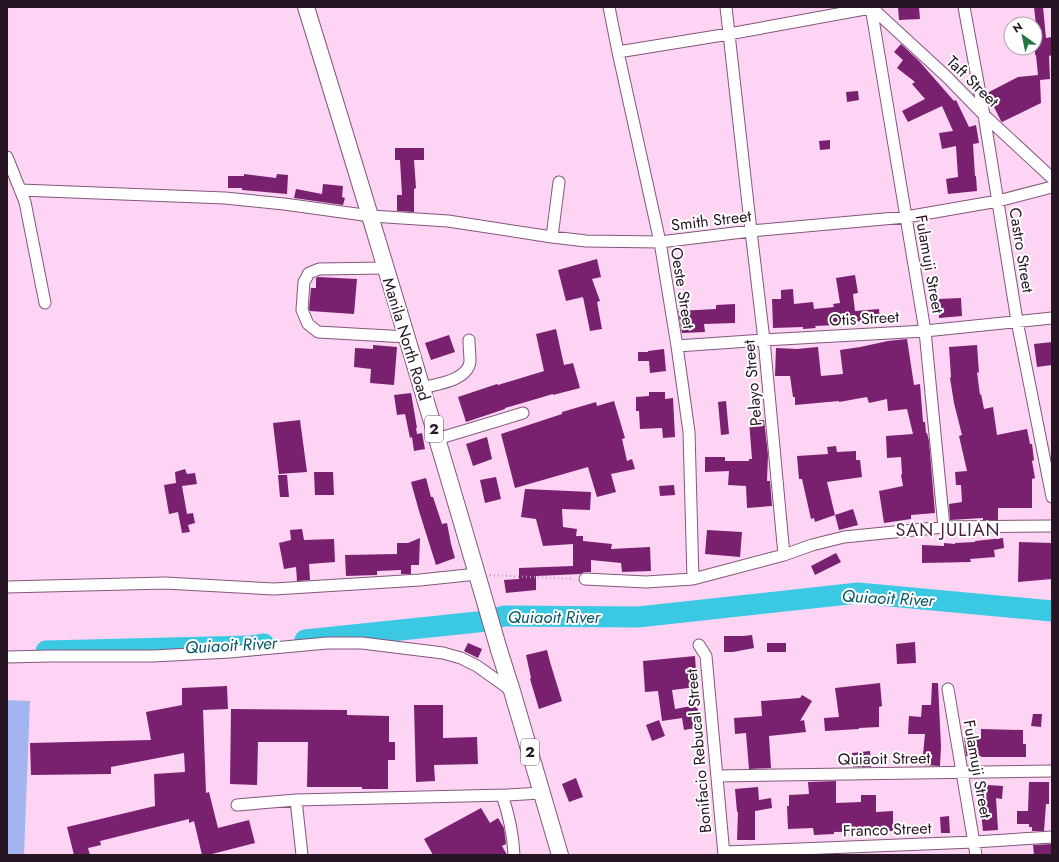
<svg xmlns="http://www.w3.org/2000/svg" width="1059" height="862" viewBox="0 0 1059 862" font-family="Jost,sans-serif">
  <rect width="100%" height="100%" fill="#fdd4f4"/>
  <path fill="#a4b4f1" d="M7,700L30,701L24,855H7Z"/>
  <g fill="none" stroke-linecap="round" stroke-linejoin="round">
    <path stroke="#3bc8e2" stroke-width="21" d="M305,640L487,621L504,616L638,617L858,593L1052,611
      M46,651L251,646L264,644"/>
  </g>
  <path fill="#79216e" d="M898,7H919L920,19L899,20Z
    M1034,7H1043L1046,38L1052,37V55L1049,56L1050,79L1040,80L1041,103L1002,122L1001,121L987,93L1018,77L1038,75L1036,55H1035V34H1037Z
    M901,44L919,61L954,101L956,100L969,127L976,125L979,143L973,144L975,176H976L977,191L948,194L946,179L958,177L956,146L942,149L939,133L953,131L942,106L908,122L902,111L925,99L912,84L915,82L897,68L903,60L894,52Z
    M858,91L859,100L847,102L846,92Z
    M830,140V149L820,150L819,141Z
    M395,148H424V160H414L416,188L414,189V212L397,211V195H402L400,160H395Z
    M244,174L276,178L277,174L288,175L287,194L242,190V188H228V176H244Z
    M323,184L343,186L342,197L345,198L343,205L294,198L296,189L322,194Z
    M597,259L601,277L592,279L600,301L597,302L602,329L590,331L583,297L566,301L558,270Z
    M855,275L858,293L853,294L855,311L879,309L880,321L866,322V321L847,322V323L836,325L815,326L816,328L803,329V327L773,328L772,299H781V290L793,289L794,304L813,302L814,309L834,307L833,304L840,303L836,278Z
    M318,277L357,279L354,314L310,311L309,309L311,288H316V278Z
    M961,298L962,316L939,318L938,299Z
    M735,304V323L704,324L705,332L682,333L678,311L716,309V305Z
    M556,329L564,365L573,363L580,388L553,395V394L505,408V409L466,422L458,397L497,384L498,385L544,371L536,334Z
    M449,335L455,352L431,360L425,343Z
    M907,339L914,385L920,384L923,422H925L926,433H927L929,441L935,513L911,515V519L884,523L879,491L903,486L901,475L902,474L901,457L887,458L886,436L913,434L907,409L888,411L887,399L869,403L867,397L839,402V401L795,405V397H793L790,376H775L776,348L797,349L818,347L821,376L843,374L840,350L860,347L888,341Z
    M1052,342V365L1037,367L1034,344Z
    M373,345L397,347L394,385L370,383L371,369L354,367L355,348L373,349Z
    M977,345L979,373L977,372L980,395L981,394L984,409L993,407L997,435L1027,429L1030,444H1032L1034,460L1032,461L1035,478L1032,479V508H998V520H983V518L950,520L949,504L962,502L961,485H956L955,472L967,471L959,436L962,435L954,403L950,378L951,377L949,347Z
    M664,349L666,371L650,373L649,361H638V352H648V351Z
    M649,392H665V399L673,398L675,437L663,438L662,428L640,429L639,411H636V397L649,396Z
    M411,393L417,428H416L417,434L422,433L425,449L414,451L412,437L410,438L405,414L397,415L394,395Z
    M614,401L625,438L622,439L627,461L632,459L635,469L611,474L616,492L597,497L588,467L515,488L501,434L562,414V412L596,402L597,406Z
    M726,401L729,434L721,435L718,402Z
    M300,420L307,472L279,474L273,423Z
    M764,420L768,455L767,481H770L772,506L747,508L746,486L728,485L729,471L705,472V457H725V461H749V459H752L749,421Z
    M487,437L492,459L473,466L466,444Z
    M836,446L837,452L856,451V460H860L862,477L827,482L835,515L815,522L814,518L811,519L802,479H799L797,456L828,454L827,447Z
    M185,469L187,474L195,473L197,484L182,486L187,514L193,513L195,523L188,525L190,532L182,533L178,512L169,514L164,485L176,483L175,472Z
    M314,472H333L334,495H315Z
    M278,475H287L289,497H280Z
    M496,477L501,499L485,503L480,480Z
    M426,478L431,497H433L442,524L447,523L451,544L455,558L436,565L419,511L411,482Z
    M674,485L675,495L660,496L659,486Z
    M525,489L591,492L590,510L562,509L563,527L577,529L576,536H583V541L612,544L611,549L650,547L651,571L622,572L621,563L591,560V572H585L580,574L536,576V590L506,593L504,580L519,579V568L573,566V544L543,546L536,519L521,517Z
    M853,509L858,525L839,530L835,515Z
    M302,529L304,540L334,539L335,562L309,564L310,580L297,581L296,567L284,569L279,543L291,540L290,530Z
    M707,530L742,532L740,557L705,554Z
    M420,538L419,565H411V574H401V570L377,571V575L346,576L345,555L397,554V543H408Z
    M1003,538L1004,548L994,550L995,557L970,559L971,562L922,563V545L944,546V543L955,544V543L975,542V541Z
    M1019,542L1052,543V579L1018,582Z
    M836,553L841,562L815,575L811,566Z
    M752,635L754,648L733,652H724V636H743Z
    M915,642L916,663L897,664L896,644Z
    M468,643L482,649L478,658L464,651Z
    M767,643H786V652H767Z
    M547,650L550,662L562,701L539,709L530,679L531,678L526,655Z
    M695,656L697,687L672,690L675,709L697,705L701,727L684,730L682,718L662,721L658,691L645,692L643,661Z
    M880,683L882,706L879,707V727L859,728V729L825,731L824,718L839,717L835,688Z
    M932,683H938L941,747L940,766L922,765L925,734H908L909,716L921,717L922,705H931Z
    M227,686L228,709L203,710L206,793L209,792L218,828L249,820L255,843L208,855H202L194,821L189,823V819L100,841L101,845L88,848L90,855H74L67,827L155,806L154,774L185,772L184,753L111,767V774L31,775L30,743L151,740L146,712L182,705V688Z
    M802,695L812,701L800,721L804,720L806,732L769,736L771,768L749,769L746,733L735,734L734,718L762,716L761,701L800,698Z
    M414,705H443V738L477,737L478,764L434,765L435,781L416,782Z
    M231,709L347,710V715L389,716V742H395V760H388V789H362V787H307L308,742H258L257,785L230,784Z
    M1033,714H1042L1041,727L1031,726Z
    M659,720L665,736L652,741L646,725Z
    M981,729L1023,730V744H1026V757H981V756H966L964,737H981Z
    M870,751L871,767H853L852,753Z
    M576,778L583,797L569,802L562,784Z
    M836,781V803L861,802V795H876V812L893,811V831L834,832V834L814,835L813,828L788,829L787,806H789V795L809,794L808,782Z
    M1029,782H1049V804H1046L1044,831H1032V827H1029V824H1017V811H1028Z
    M987,785L1003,786L1002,799L996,798L998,830L983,831L981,812H985Z
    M758,787L759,800L771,798L772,808L755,811V840H737L738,812H737L735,789Z
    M481,808L490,823L498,818L504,828L506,844L502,846L507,855H433L424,839Z
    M949,816L950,833H941L940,817Z
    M1052,844V855H1034L1033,845Z"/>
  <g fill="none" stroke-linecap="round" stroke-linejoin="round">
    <defs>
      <path id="minor" d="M609,7L618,52L660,242L677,346L689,432L693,579
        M871,7L925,331L944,527
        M871,7L947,77L984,115L1052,178
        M964,7L984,115L1017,321L1052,497
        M618,52L729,34L876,7
        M7,157L25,202L45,303
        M20,190L225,198L284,204L371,216L448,221L552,237L586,241L660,242L751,231L906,217L998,201L1052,187
        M552,237L559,182
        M385,268L319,269L309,273L304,282L302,310L308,324L318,332L407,337
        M677,346L764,340L925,331L1052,318
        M422,388C436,384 467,381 470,362C470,355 469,347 469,340
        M437,439L523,413
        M784,555L812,545L844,537L944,527L1052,526
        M585,579L646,582L693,579L784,555L764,340L751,231L726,7
        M7,587L165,583L274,589L420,580L477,574
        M699,645L706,656L724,855
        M7,657L50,656H153L230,652L327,643H362L443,653L461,658L477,666L512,691
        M948,689L976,855
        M717,776L1052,771
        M502,795C509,815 513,833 514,855
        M296,800L302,855
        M237,805L296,800L507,795L541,793
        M724,852L974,842L1052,837"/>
      <path id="highway" d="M306,7C372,221 437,435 499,650L512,691L560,855"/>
    </defs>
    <use href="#minor" stroke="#83577b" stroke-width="13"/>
    <use href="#highway" stroke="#83577b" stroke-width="18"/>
    <path stroke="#bb99b3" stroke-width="2" stroke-dasharray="1 3" stroke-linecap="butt" d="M490,575L574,579"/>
    <use href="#minor" stroke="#fff" stroke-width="11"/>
    <use href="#highway" stroke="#fff" stroke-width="16"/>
  </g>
  <g text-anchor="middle" stroke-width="4" stroke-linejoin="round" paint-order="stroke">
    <g fill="#fff" stroke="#685b66" stroke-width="1">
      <rect x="425" y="416" width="18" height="26" rx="3"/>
      <rect x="521" y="739" width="18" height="26" rx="3"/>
    </g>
    <g font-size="15" font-weight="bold" fill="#271524">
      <text x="434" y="434">2</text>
      <text x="530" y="757">2</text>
    </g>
    <g font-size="16" fill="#271524" stroke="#fff">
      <text transform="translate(973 81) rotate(44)" y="6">Taft Street</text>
      <text transform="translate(711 220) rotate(-7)" y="6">Smith Street</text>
      <text transform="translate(1022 250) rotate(81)" y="6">Castro Street</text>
      <text transform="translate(930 264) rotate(80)" y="6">Fulamuji Street</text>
      <text transform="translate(683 288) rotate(81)" y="6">Oeste Street</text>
      <text transform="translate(864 318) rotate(-3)" y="6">Otis Street</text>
      <text transform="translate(407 339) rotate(73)" y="6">Manila North Road</text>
      <text transform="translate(752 383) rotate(-95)" y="6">Pelayo Street</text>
      <text transform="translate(698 751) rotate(-95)" y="6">Bonifacio Rebucal Street</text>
      <text transform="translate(884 758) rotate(-1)" y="6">Quiaoit Street</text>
      <text transform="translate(978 769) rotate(80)" y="6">Fulamuji Street</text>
      <text transform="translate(887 829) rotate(-2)" y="6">Franco Street</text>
    </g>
    <g font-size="17" font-style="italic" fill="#055765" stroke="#fff">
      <text transform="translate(888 598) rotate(3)" y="6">Quiaoit River</text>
      <text x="554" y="623">Quiaoit River</text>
      <text transform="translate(231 645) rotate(-3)" y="6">Quiaoit River</text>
    </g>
    <g font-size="18" letter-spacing="1" fill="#482042" stroke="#fff">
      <text x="948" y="536">SAN JULIAN</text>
    </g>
  </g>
  <rect width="1059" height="862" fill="none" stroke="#271524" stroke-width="16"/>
  <g transform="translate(1023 36) rotate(327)"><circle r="19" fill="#ffffff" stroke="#a9a1a7"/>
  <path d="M0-3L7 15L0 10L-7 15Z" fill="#247344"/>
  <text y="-6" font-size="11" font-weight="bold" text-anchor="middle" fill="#271524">N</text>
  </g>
</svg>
